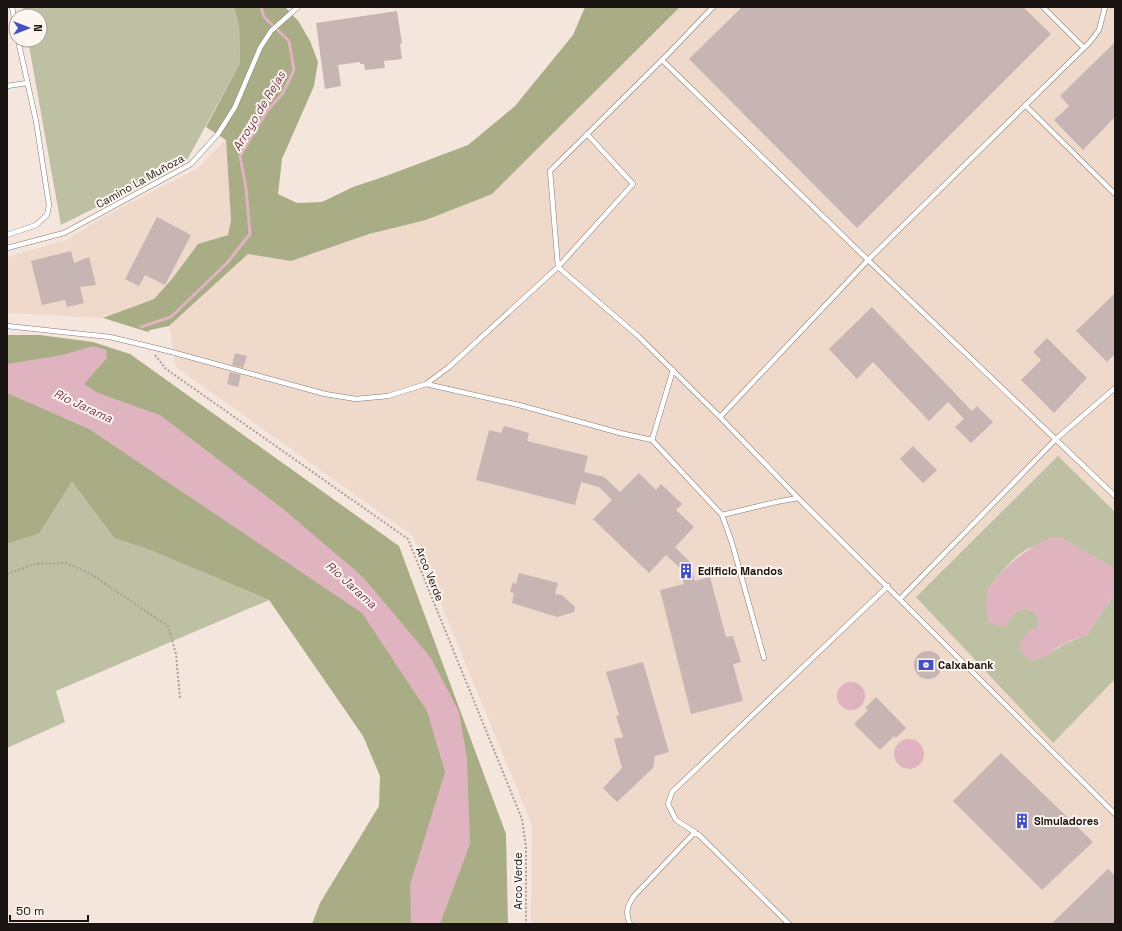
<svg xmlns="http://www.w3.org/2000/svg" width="1122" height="931" viewBox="0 0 1122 931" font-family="'Space Grotesk',sans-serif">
  <rect width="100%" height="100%" fill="#f5e6dd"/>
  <path fill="#eed9cb" d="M680,7H1115V924H531L532,825L413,536L176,367L169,326L248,254L291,261L369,234L426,220L492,194Z
    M226,139L231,220L228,235L198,244L172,279L154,299L103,318L7,313V257L66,240L103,217L198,168Z"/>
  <path fill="#bdc0a3" d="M23,7H234L239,26L240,63L186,162L61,225L28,40H40V16H24Z
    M1058,456L1115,512V572C1106,561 1094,557 1082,550C1079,549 1075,545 1072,544C1069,543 1032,547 1029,548C1012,557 1000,574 988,589L1013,614L1024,608L1035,612L1039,620L1037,628L1048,655C1060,646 1073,640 1087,635L1097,619L1115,595V679L1053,743L916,597Z
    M72,482L114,538L150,550L269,600L56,691L65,722L7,748V544L39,534Z"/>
  <path fill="#a9ad85" d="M234,7H285L299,22L310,41L318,62L314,86L282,159L278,194L297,203L322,202L353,187L386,176L468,145L515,106L573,35L585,7H680L492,194L426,220L369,234L291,261L248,254L169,326L150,330L148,332L103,318L154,299L172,279L198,244L228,235L231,220L226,140L206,127L240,63L239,26Z
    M7,335H40L93,342L130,354L399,546L506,834L508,924H312L320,903L379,806L380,776L363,736L269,600L150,550L114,538L72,482L39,534L7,544Z"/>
  <path fill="#dfb3c0" d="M93,346L106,350L107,358L84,384L98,393L160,415L282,508L363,577L431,658L459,712L467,758L470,844L440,924H411L410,885L445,772L427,711L362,613L89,429L7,393V364L62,355Z
    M1050,538H1062L1109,565L1115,572V595L1097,619L1087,635L1073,640L1058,647L1048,655L1032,661L1022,653L1020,644L1028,631L1037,628L1039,620L1035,612L1024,608L1013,614L1007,625L998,626L988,622C986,611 985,601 988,590C989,587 993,583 995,580C1010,561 1028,549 1050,538Z
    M837 696a14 14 0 1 1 28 0a14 14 0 1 1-28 0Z
    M894 754a15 15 0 1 1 30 0a15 15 0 1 1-30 0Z"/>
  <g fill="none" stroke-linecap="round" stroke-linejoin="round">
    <path stroke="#dfb3c0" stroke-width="3" d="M141,327L171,317L227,263L250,234L246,188L240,156L267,111L283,93L294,70L289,41L264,17L261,7"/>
  </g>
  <path fill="#c6b5b3" d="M742,7H1023L1051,34L857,228L689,59Z
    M397,11L402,43L400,44L402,59L384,61L385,68L365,70L364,64H360V62L338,65L341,86L325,89L316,23Z
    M1115,42V117L1083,150L1054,120L1069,106L1060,96Z
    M157,217L191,235L165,285L145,275L139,286L125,279Z
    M71,251L74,263L89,257L96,285L80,287L84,303L67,307L65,300L42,305L31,261Z
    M1115,293V354L1107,362L1076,331Z
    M872,307L972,411L977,406L993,422L971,443L955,427L964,419L948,402L929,421L873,362L857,379L829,349Z
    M1047,338L1087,378L1054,413L1021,380L1041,360L1033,352Z
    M235,353L247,356L243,368L232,365Z
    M230,372L241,375L238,387L227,384Z
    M504,426L529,433L527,441L588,456L584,472L604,477L620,492L639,473L656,490L661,484L682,504L676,510L694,527L675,547L689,561L695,581L710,577L726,637L733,636L741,662L733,664L743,701L691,714L660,590L684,584L680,568L666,555L649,573L593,519L612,500L599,487L581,482L575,505L476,480L489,430L501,433Z
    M913,446L937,470L923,483L900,459Z
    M519,573L558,583L555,594L562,595L575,607L574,612L557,617L512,603L514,593L510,592L513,582L516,584Z
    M914 665a14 14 0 1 1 28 0a14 14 0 1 1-28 0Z
    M643,662L669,752L655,756L653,768L617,802L603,788L622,768L614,739L623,737L616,716L619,715L606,672Z
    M876,697L906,728L896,738L894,736L880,750L854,724L868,710L865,708Z
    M1001,753L1093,842L1042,890L953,801Z
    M1108,869L1115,876V924H1051Z"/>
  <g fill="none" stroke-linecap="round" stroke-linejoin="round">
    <defs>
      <path id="lane" d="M12,7L16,28
        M713,7L669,53L550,171L558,267L638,336L720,417L798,498L1115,814
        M1043,7L1084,48
        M662,60L868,260L1115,496
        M7,86L27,83
        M1025,105L1115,194
        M7,235L36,225L47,215L49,205L36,121L18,40
        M7,248L64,233L191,164L218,134L235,107L260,48L271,31L298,7
        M7,326L110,337L168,351L325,394L356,399L388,396L426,384L449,367L558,267L633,184L587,134
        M426,384L519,405L620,433L652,440L722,515L732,543L764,658
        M720,417L868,260L1090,42L1099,30L1105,7
        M652,440L673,370
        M722,515L776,502L798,498
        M900,599L1056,439L1115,388
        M630,924C625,913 627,906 634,896L695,832
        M789,924L699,835L676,820L668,804L672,792L888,586"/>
    </defs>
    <use href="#lane" stroke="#877a72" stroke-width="5.5"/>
    <path stroke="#aa9f98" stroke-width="2" stroke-dasharray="2 2" stroke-linecap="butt" d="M155,355L166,369L408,539L522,819L526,847V924
      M7,574L35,564L66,563L89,573L168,626L176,654L180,698"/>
    <use href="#lane" stroke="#fff" stroke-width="4.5"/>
  </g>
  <defs>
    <symbol id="building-bare" viewBox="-9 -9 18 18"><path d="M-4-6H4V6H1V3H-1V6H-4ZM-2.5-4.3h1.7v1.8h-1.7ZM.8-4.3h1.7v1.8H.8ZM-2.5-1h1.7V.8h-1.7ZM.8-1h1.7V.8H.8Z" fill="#4451c5" stroke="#fdf5ef" stroke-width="2.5" paint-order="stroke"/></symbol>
    <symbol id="bank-bare" viewBox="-9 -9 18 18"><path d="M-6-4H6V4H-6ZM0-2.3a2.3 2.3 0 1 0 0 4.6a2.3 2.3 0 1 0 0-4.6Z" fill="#4451c5" stroke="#fdf5ef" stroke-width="2.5" paint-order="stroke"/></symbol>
  </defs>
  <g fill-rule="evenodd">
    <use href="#building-bare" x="675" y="560" width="22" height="22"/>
    <use href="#bank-bare" x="915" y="654" width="22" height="22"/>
    <use href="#building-bare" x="1011" y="810" width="22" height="22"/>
  </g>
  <g text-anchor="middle" stroke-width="4" stroke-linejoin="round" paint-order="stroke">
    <g font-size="11" fill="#191411" stroke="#fdf5ef">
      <text transform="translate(140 181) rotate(-29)" y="4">Camino La Muñoza</text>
      <text transform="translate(430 574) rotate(68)" y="4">Arco Verde</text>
      <text transform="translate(518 881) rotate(-90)" y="4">Arco Verde</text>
    </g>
    <g font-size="11" font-weight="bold" fill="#191411" stroke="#fdf5ef" text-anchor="start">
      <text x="698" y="575">Edificio Mandos</text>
      <text x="938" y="669">Caixabank</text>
      <text x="1034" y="825">Simuladores</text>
    </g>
    <g font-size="12" font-style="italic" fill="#743a4f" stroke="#fdf5ef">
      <text transform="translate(259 111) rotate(-59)" y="4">Arroyo de Rejas</text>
      <text transform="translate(83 406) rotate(25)" y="4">Río Jarama</text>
      <text transform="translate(351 585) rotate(42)" y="4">Río Jarama</text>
    </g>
  </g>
  <rect width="1122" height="931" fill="none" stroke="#191411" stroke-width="16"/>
  <g transform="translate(28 28) rotate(90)"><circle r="19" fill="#fdf5ef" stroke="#a29b96"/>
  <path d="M0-3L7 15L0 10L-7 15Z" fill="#4451c5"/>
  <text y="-6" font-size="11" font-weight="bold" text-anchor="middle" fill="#191411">N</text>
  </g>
  <path d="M10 915v6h78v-6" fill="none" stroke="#191411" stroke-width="2"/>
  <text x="16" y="915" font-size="12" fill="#191411" stroke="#fdf5ef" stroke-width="3" paint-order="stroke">50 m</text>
</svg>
